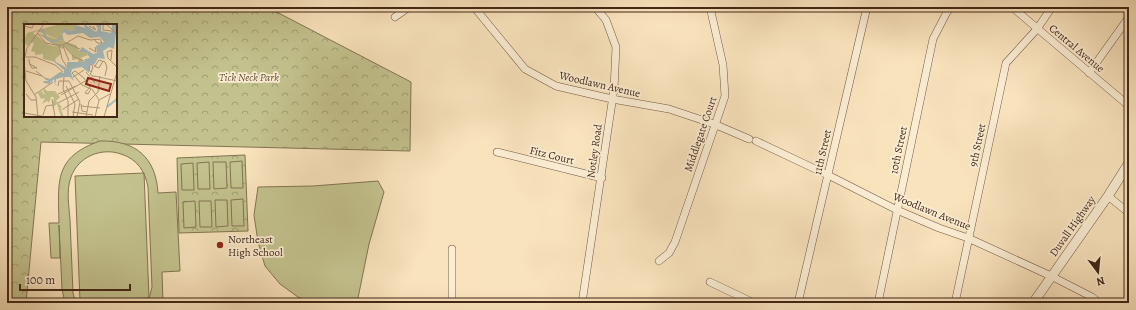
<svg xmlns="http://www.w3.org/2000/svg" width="1136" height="310" viewBox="0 0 1136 310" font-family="Alegreya,serif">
  <defs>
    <pattern id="park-crowns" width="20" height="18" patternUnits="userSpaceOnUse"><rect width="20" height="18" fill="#c3c28e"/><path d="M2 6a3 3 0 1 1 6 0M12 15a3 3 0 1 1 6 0" fill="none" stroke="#a09e73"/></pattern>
  </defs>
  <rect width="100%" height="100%" fill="#f9e3bd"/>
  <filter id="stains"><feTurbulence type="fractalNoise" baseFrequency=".005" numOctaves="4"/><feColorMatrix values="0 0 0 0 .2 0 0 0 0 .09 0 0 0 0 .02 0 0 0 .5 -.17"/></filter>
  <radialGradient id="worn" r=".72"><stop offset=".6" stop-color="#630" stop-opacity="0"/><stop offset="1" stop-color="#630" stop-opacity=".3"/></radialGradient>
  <path fill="url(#park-crowns)" stroke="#827452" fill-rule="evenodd" d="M7,7H267L411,82L410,151L41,142L26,303H7ZM25,25H116V116H25Z
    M245,155L248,231L179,233L177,158Z"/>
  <path fill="#c3c28e" stroke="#827452" d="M100,141C136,140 156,158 158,193L176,192L180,271L162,272L163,303H148L152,287L148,187C145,171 137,159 121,154C101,147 78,157 71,177C66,190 69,206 70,220C71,244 72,268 73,293L76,303H65L62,289L59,225L60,258H51L49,223H59C58,181 54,157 100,141Z
    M242,161L243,188H231L230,162Z
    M209,162L210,189H198L197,163Z
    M213,162H226L227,188L214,189Z
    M193,163L194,190H182L181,164Z
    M144,173L149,298L80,301L75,176Z
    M378,181L384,192L369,244L357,303H314L298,297L280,284L265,266L258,242L254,215L258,187L313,186Z
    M243,199L244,226H232L231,200Z
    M215,200H227L228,226L216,227Z
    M195,201L196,227L184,228L183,202Z
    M199,201H211L212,227H200Z"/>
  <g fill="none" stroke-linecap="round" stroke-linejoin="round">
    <defs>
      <path id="minor" d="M474,7L525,69L556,86L612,99L669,109L714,124L749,139
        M1012,7L1129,106
        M395,17L409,7
        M1089,73L1129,17
        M756,141L828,175L897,210L939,228L968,238L1051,276L1092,297L1099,303
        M497,152L602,178
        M1108,196L1129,213
        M659,261L669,253L675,242L725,96L723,65L710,7
        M710,282L754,303
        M452,303V249
        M582,303L614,89L616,47L606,20L595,7
        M798,303L867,7
        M878,303L933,39L947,12L952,7
        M955,303L1006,63L1037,29L1052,7"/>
      <path id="tertiary" d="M1033,303L1108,196L1129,163"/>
    </defs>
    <use href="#minor" stroke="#705640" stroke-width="8"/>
    <use href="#tertiary" stroke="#705640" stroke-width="10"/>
    <use href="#minor" stroke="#fbedd4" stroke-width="7"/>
    <use href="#tertiary" stroke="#fbedd4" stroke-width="9"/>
  </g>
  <circle fill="#8f2418" stroke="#fbedd4" stroke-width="1.5" cx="220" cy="245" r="4"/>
  <g text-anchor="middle" stroke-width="3.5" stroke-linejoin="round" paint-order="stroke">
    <g font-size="11" fill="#422716" stroke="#fbedd4">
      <text transform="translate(1077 48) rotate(40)" y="4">Central Avenue</text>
      <text transform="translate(600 84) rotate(13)" y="4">Woodlawn Avenue</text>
      <text transform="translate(700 134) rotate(-71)" y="4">Middlegate Court</text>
      <text transform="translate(977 145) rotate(-78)" y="4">9th Street</text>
      <text transform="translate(898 150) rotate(-78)" y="4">10th Street</text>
      <text transform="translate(594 151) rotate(-82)" y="4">Notley Road</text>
      <text transform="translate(822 152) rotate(-77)" y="4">11th Street</text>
      <text transform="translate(552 155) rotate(14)" y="4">Fitz Court</text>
      <text transform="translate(932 211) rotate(22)" y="4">Woodlawn Avenue</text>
      <text transform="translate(1072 226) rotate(-55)" y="4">Duvall Highway</text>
    </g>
    <g font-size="11" font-style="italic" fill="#624e34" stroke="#fbedd4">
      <text x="249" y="81">Tick Neck Park</text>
    </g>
    <g font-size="11" fill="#422716" stroke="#fbedd4" text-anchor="start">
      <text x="228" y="243">Northeast<tspan x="228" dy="13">High School</tspan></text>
    </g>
  </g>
  <g transform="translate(24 24)">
    <rect width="93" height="93" fill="#f9e3bd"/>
    <path d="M36,0H51V6L45,7L42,4L37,9L41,18L13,7L9,9L25,21L35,23L37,30L31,35L32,38L19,35V30L11,31V28L7,27L10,19L7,18L3,22L0,17L3,9ZM20,64L23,67H31L36,73L32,77L38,83L36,85H42L37,86L40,93H37L33,80L28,84L30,73H27L25,79L23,77L18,80L21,74L17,75L14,69L18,67L19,70H21L19,67Z" fill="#c3c28e"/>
    <path d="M13,9L52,21L56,28L61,27L64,31L57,34L59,38H54V35L48,36V30L40,22L39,25L32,22Z" fill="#c3c28e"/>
    <path d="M60,0L72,8L74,5L72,1L77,0V7L87,9L88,1L93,0L90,25L85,23L79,27L81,35L74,34L70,41L65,40V49L58,43L48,45L47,49L50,57L46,53H39L32,55L31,62L30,55L25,60L20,59L19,57H24L21,53L26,55L36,48L40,49V46L28,36L43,44V38H60L61,35L66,34L62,28H55L58,23L69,30L73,29L72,22L80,18L76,13L66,14L59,9L44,11L40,8L38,11L37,8L42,4L45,7L51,6V1L61,4Z" fill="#a4bbbc"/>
    <path fill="none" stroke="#a4bbbc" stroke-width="2" d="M18,5L22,14L28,18L36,15L38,11M83,83L93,75"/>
    <path fill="none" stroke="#b0987a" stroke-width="1" d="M79,0V6L87,7M82,0L93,10M0,2L8,4L10,0M65,2L72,6L69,2M13,9L22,19L32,21H39L54,12L66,16L76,15L78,19H73L71,16M42,19L56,25M35,21L38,35L43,43M39,22L45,37M40,22L50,33L60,37M65,24L72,28L71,23M83,28L84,34L93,43M83,28L88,26L87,36M2,33H11L31,41L39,48M5,35V37L6,41L8,44H13L6,40M70,42L75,44L79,37M71,42L75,36L81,38L83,43L81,52M2,47L18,52M12,47L23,56M51,47L48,49L58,61L67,65M51,47L60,54L67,65M62,48L71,59M67,48L65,46L66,40L69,42L67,49L66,50L69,52M40,53L39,65L44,77V93M49,53L60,46M34,62L35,57H45L56,78L53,93M42,62L51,80L49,93M65,64L61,69L64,70L67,65M68,65L75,76M2,70L7,76H12M34,70L52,62M10,71L29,58M37,71L70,52L93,57M28,75L31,93M65,77L74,68L76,52M34,79L55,68M57,80L58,87L63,88M57,82L76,84M39,85L55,75M48,88L69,91M0,89L23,93M19,91L22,82L28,81M14,93L12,73L2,57L0,37L3,24L20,0M62,93L65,77M71,93L75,76L86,70M80,93L93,48"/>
    <path fill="#8f2418" fill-opacity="0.15" stroke="#8f2418" stroke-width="2" d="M64,54L87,60L85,67L62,60Z"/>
    <rect width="93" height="93" fill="none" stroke="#422716" stroke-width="2"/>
  </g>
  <rect width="1136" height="310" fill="none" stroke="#f9e3bd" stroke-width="24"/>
  <rect x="8" y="8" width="1120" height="294" fill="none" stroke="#422716" stroke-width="2"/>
  <rect x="12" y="12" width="1112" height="286" fill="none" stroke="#422716"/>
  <g transform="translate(1098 272) rotate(164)" stroke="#fbedd4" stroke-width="3" paint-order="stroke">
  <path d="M0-3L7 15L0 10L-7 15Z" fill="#422716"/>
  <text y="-6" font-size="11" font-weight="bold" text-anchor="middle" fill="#422716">N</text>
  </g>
  <path d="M20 284v6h110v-6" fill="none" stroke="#422716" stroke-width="2"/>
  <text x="26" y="284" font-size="12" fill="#422716" stroke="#fbedd4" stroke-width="3" paint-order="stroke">100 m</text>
  <rect width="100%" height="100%" filter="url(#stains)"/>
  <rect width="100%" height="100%" fill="url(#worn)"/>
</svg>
